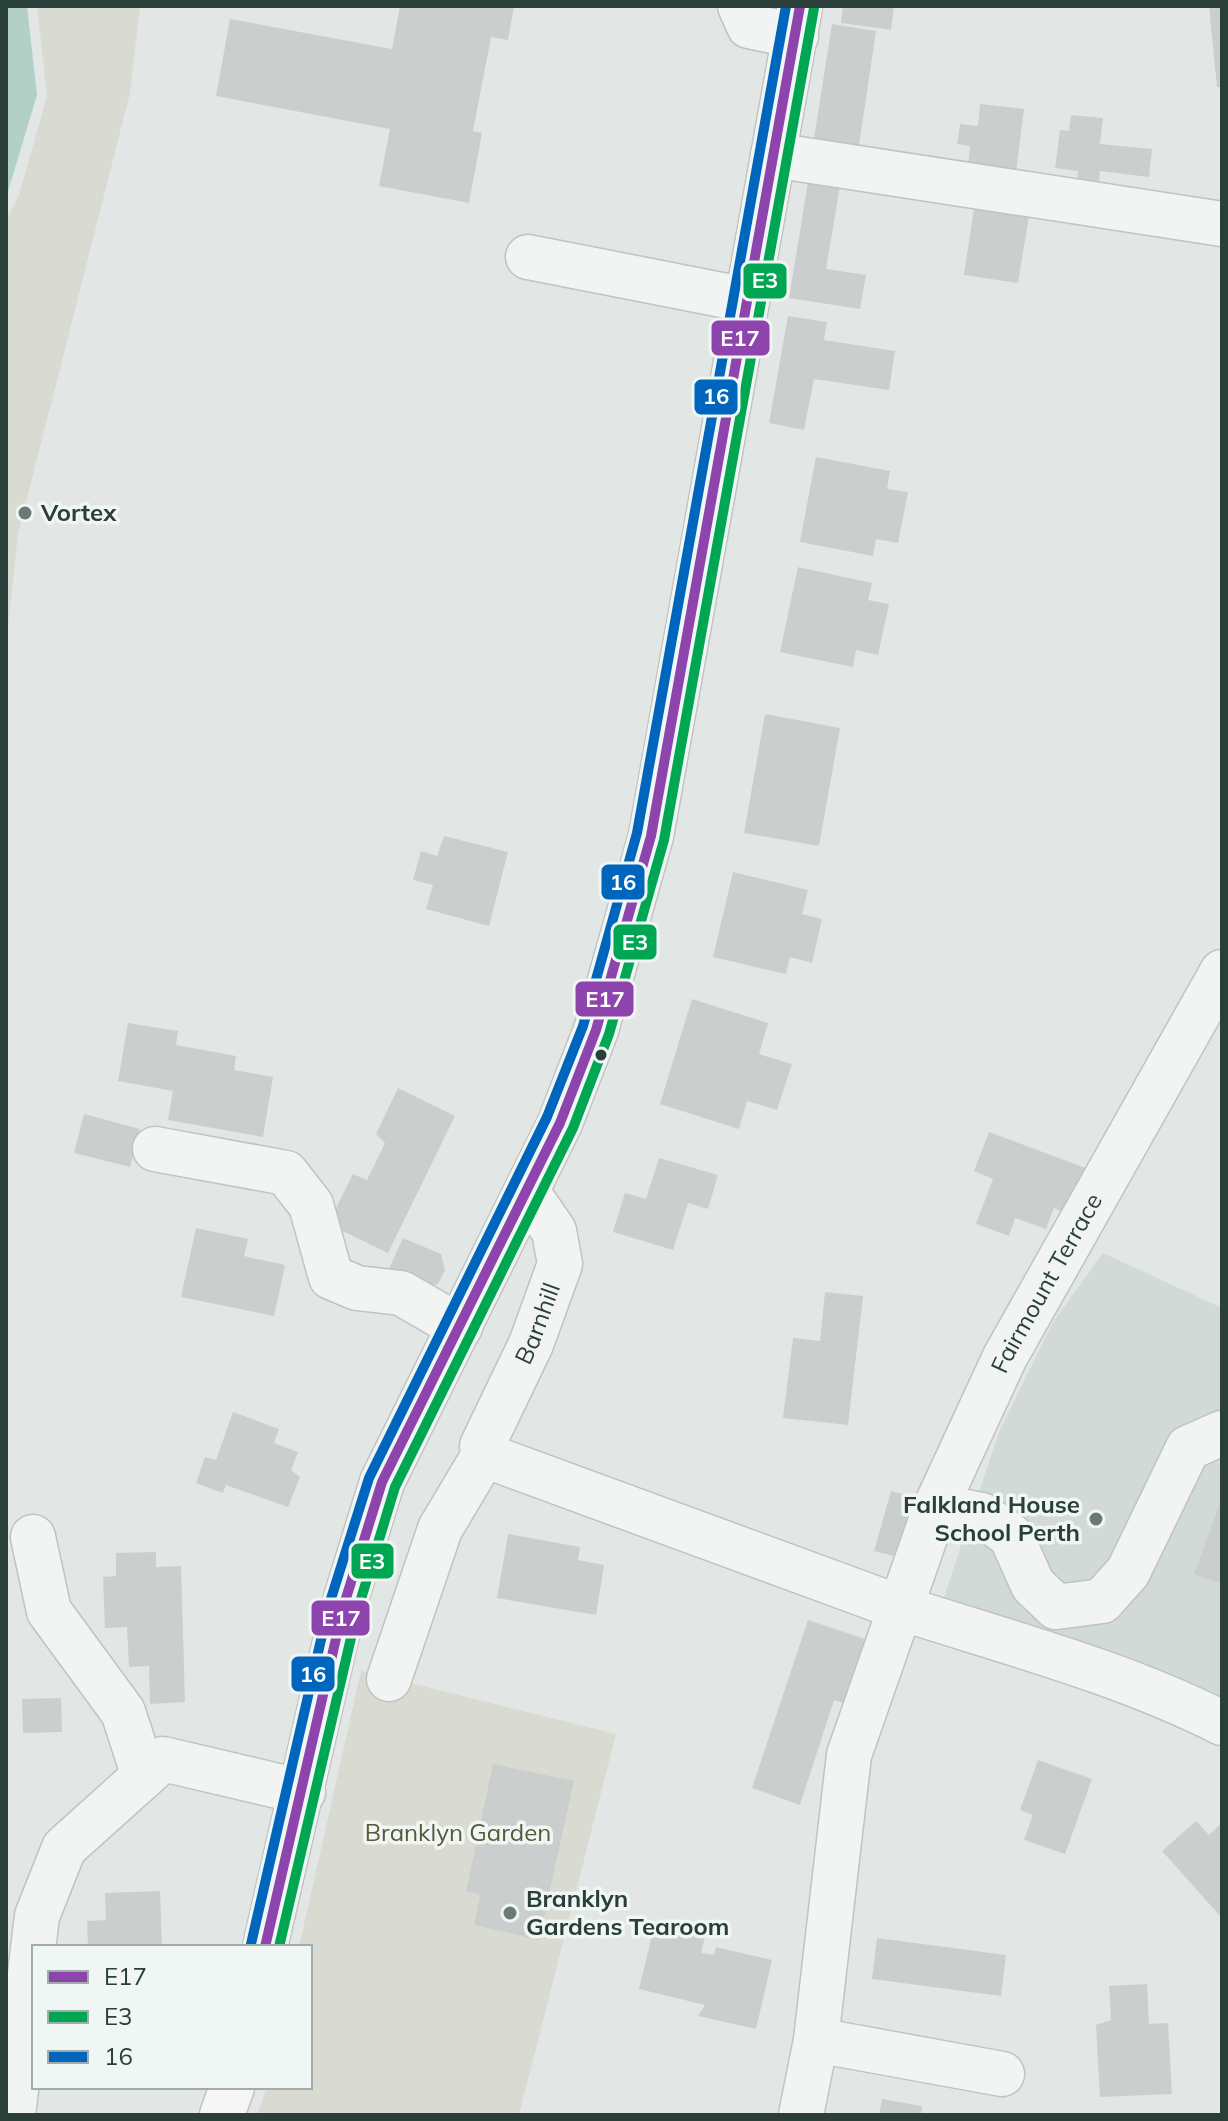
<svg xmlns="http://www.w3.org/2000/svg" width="1228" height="2121" viewBox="0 0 1228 2121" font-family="Mulish,sans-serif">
  <rect width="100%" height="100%" fill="#e2e7e5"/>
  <path fill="#d1dad6" d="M1103,1253L1222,1308V1709L941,1606L999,1432L1053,1322Z"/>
  <path fill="#d9dad2" d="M37,6H140L130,93L18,534L6,647V220L19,195L47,96Z
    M361,1671L616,1734L519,2115H257L267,2087H310V1947H299Z"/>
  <path fill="#b3d0c6" d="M6,6H27L37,95L6,198Z"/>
  <path fill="#cacfce" d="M400,6H514L508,40L491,37L473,131L482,133L469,203L379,186L390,129L216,96L230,19L392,49Z
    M843,6H894L891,30L841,23Z
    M1209,6H1222V87H1217Z
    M832,24L876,31L858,152L813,145Z
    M980,104L1024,109L1016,172L968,167L970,146L957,144L960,124L978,126Z
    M1071,115L1103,118L1100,144L1152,149L1149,177L1100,171L1099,182L1077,180L1078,171L1055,168L1060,130L1069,131Z
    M810,170L842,174L826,269L866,275L860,309L789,298Z
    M976,196L1031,204L1018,283L964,275Z
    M788,316L827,322L824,340L895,351L889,390L814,379L804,430L769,423Z
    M816,457L890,471L887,489L908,492L898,543L876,539L873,556L800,542Z
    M798,567L872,583L868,600L889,604L878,655L856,650L853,667L780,652Z
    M765,714L840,728L819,846L744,833Z
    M444,836L508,852L489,926L426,909L433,885L413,880L421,851L437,856Z
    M733,872L808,890L802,914L822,919L812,963L790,957L786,974L713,957Z
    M692,999L768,1023L759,1054L792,1064L777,1110L747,1101L739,1129L660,1104Z
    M128,1023L178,1031L176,1045L236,1056L234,1070L273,1077L263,1137L168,1120L173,1091L118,1081Z
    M398,1088L455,1116L388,1253L328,1224L353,1174L367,1180L385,1143L376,1134Z
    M84,1114L140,1129L130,1167L74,1153Z
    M989,1132L1088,1169L1071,1215L1054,1208L1046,1229L1015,1218L1009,1236L976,1224L993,1179L974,1171Z
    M659,1158L718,1175L708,1209L688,1203L673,1250L613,1232L625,1193L646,1199Z
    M196,1228L248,1239L244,1256L285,1265L274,1316L181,1297Z
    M403,1238L441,1254L445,1270L438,1284L422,1287L387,1273Z
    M825,1292L863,1296L848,1425L783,1418L793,1338L820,1341Z
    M233,1412L279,1429L274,1443L298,1452L291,1470L300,1477L288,1507L226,1485L223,1493L196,1483L205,1457L216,1460Z
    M891,1491L923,1500L906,1559L874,1551Z
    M1222,1498V1584L1194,1574Z
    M508,1534L580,1547L578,1560L604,1565L596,1615L497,1598Z
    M156,1552V1567L181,1566L185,1702L150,1704L149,1666L129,1667L127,1627L105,1628L103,1577L116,1576V1553Z
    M808,1620L871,1641L849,1705L834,1700L800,1805L752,1788Z
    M61,1698L62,1732L23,1733L22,1699Z
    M1038,1760L1092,1779L1065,1854L1024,1840L1033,1815L1020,1810Z
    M493,1764L574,1781L539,1940L474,1925L480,1895L466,1891Z
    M1196,1821L1209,1835L1222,1823V1918L1162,1851Z
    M160,1891L162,1947H88L87,1921L106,1920L105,1893Z
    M655,1923L705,1935L701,1953L714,1955L716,1947L772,1960L756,2029L698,2016L705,2005L639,1989Z
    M877,1938L1006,1955L1001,1996L872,1979Z
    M1147,1984L1149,2024L1168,2023L1172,2094L1100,2097L1096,2025L1111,2020L1109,1986Z
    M882,2099L922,2106L921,2115H879Z"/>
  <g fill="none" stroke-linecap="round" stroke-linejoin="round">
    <defs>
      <g id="minor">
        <path d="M740,6L749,26L796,36"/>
        <path d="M773,155L1222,224"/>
        <path d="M528,257L747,300"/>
        <path d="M155,1149L286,1173L311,1205L331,1277L357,1288L401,1293L460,1327"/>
        <path d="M484,1455L901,1608C1009,1643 1121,1672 1222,1723"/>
        <path id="s1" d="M484,1455L482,1446L531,1344L560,1264L554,1231L527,1192"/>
        <path d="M936,1506L982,1515L1011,1536L1033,1585L1056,1607L1102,1601L1128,1572L1188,1448L1222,1433"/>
        <path d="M33,1537L49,1611L123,1712L144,1776"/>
        <path d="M389,1679L440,1529L484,1455"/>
        <path d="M816,2040L1002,2074"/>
        <path d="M13,2115L37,1916L64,1848L163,1759L303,1792"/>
        <path id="s2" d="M801,2115L816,2040L849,1755L936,1506L1005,1357L1222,972"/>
      </g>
      <path id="major" d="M265,1947L343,1608L382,1482L560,1123L596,1030L651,836L800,6
        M222,2115L232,2087"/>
    </defs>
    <use href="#minor" stroke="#bfc3c2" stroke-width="47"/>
    <use href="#major" stroke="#bfc4c2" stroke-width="47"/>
    <use href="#minor" stroke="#f1f4f3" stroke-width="44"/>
    <use href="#major" stroke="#f6f6f6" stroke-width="44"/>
    <defs>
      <path id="bus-1" d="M265,1947L343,1608L382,1482L560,1123L596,1030L651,836L800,6"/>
      <path id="bus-2" d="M279,1947L357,1612L395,1487L573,1128L609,1034L664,840L814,8"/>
      <path id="bus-3" d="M251,1944L329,1605L369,1478L547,1117L583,1026L637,833L786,6"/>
    </defs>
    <use href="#bus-1" stroke="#f0f6f4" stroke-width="16"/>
    <use href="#bus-2" stroke="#f0f6f4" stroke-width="16"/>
    <use href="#bus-3" stroke="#f0f6f4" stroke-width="16"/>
    <use href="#bus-1" stroke="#8e44ad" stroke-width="10"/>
    <use href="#bus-2" stroke="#00a651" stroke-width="10"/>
    <use href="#bus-3" stroke="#0065bd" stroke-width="10"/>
  </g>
  <g fill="#6a7a76" stroke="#f0f6f4" stroke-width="3">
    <circle cx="25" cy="513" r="8"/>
    <circle cx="1096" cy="1519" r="8"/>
    <circle cx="510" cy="1913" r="8"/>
  </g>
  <circle fill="#2a3f3a" stroke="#f0f6f4" stroke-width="3" cx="601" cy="1055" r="7"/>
  <g text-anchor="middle" stroke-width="7" stroke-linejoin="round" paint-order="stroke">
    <g font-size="24" font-weight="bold" fill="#2a3f3a" stroke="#f0f6f4" text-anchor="start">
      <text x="41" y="521">Vortex</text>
      <text x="1080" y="1513" text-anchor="end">Falkland House<tspan x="1080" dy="28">School Perth</tspan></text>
      <text x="526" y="1907">Branklyn<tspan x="526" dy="28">Gardens Tearoom</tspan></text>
    </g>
    <g font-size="24" fill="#2a3f3a" stroke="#f0f6f4">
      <text dy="8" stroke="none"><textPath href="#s2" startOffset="876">Fairmount Terrace</textPath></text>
      <text dy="8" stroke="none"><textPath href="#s1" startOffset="144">Barnhill</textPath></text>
    </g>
    <g font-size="24" fill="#595839" stroke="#f0f6f4">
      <text x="458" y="1841">Branklyn Garden</text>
    </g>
  </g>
  <g stroke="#f0f6f4" stroke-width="3">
    <rect x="742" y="262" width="46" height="38" rx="8" fill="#00a651"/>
    <rect x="710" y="319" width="61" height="38" rx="8" fill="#8e44ad"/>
    <rect x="693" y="378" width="46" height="38" rx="8" fill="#0065bd"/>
    <rect x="600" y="863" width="46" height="38" rx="8" fill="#0065bd"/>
    <rect x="612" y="923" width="46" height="38" rx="8" fill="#00a651"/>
    <rect x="574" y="980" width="61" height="38" rx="8" fill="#8e44ad"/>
    <rect x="350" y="1542" width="45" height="38" rx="8" fill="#00a651"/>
    <rect x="310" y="1599" width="61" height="38" rx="8" fill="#8e44ad"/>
    <rect x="290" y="1655" width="46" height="38" rx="8" fill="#0065bd"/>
  </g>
  <g font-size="22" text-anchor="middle" font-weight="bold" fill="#fff">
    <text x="765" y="288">E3</text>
    <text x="740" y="346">E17</text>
    <text x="716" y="404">16</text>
    <text x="623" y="890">16</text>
    <text x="635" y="950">E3</text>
    <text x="605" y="1007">E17</text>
    <text x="372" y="1569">E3</text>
    <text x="341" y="1626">E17</text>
    <text x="313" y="1682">16</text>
  </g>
  <rect width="1228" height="2121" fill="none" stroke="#2a3f3a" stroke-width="16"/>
  <rect x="32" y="1945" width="280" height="144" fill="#f0f6f4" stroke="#a1adaa" stroke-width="2"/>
  <rect x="48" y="1971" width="40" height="12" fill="#8e44ad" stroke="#a1adaa" stroke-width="2"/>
  <text x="104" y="1985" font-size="24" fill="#2a3f3a">E17</text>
  <rect x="48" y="2011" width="40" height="12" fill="#00a651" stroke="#a1adaa" stroke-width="2"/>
  <text x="104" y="2025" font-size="24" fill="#2a3f3a">E3</text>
  <rect x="48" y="2051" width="40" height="12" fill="#0065bd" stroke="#a1adaa" stroke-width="2"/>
  <text x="104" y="2065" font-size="24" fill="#2a3f3a">16</text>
</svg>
